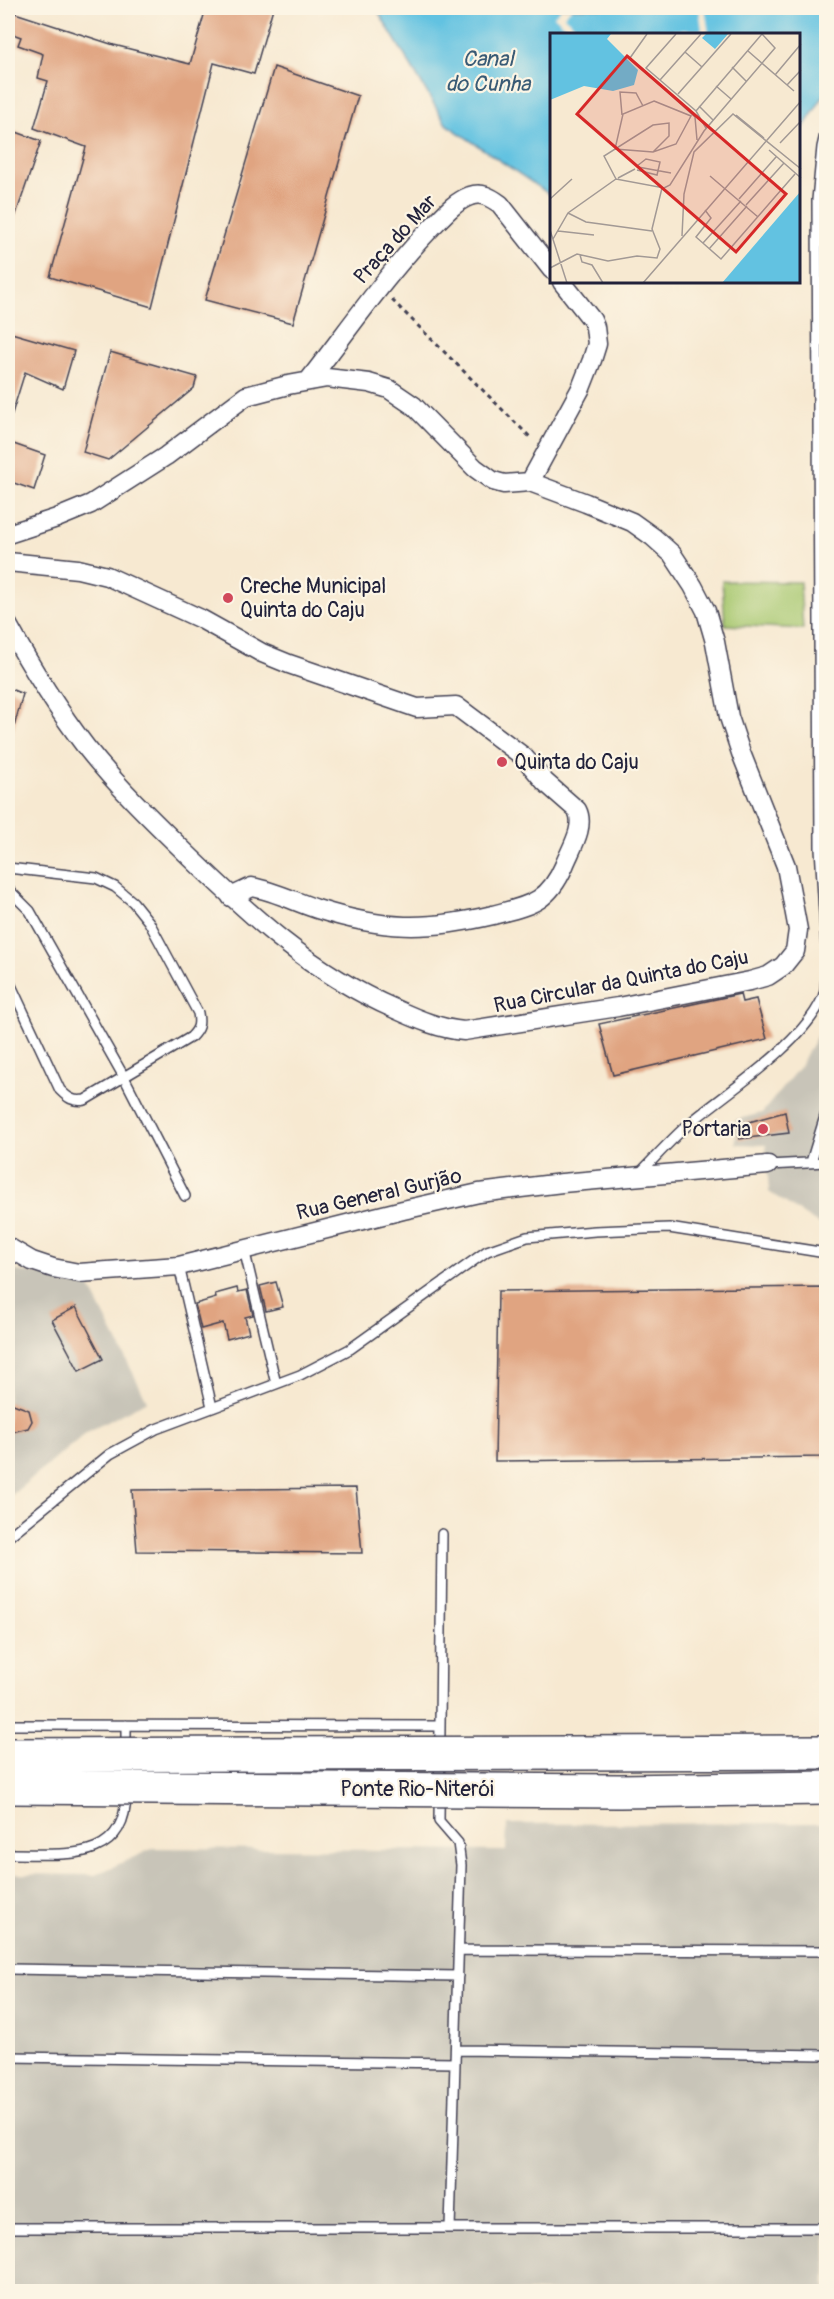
<svg xmlns="http://www.w3.org/2000/svg" width="834" height="2299" viewBox="0 0 834 2299" font-family="Pangolin,sans-serif">
  <rect width="100%" height="100%" fill="#fcf5e5"/>
  <filter id="ink" filterUnits="userSpaceOnUse"><feTurbulence type="fractalNoise" baseFrequency=".0167" numOctaves="2"/><feDisplacementMap in="SourceGraphic" scale="12" xChannelSelector="R" yChannelSelector="G"/><feConvolveMatrix kernelMatrix="1 2 1 2 8 2 1 2 1" color-interpolation-filters="sRGB"/></filter>
  <filter id="wash" filterUnits="userSpaceOnUse"><feTurbulence type="fractalNoise" baseFrequency=".008" numOctaves="4" result="noise"/><feDisplacementMap in="SourceGraphic" scale="24" xChannelSelector="R" yChannelSelector="G"/><feGaussianBlur stdDeviation="1.35" result="paint"/><feColorMatrix in="noise" values="0 0 0 0 0 0 0 0 0 0 0 0 0 0 0 0 0 1.4 0 .05"/><feComposite in="paint" operator="in"/></filter>
  <g filter="url(#wash)">
    <rect width="100%" height="100%" fill="#f7e9d1"/>
    <path fill="#c8c4b8" d="M826,1019V1229L769,1192L766,1145L736,1144L735,1120L762,1113L800,1066Z
      M8,1267L17,1271L87,1281L147,1401L87,1432L8,1498Z
      M826,1823V2291L8,2292V1874L95,1875L154,1848L506,1851L507,1824Z"/>
    <path fill="#a7c870" stroke="#647556" stroke-width="1.5" d="M722,581L800,582L803,629L725,625Z"/>
    <path fill="#62c2e1" stroke="#42728e" stroke-width="1.5" d="M376,8H826V92L800,133V34H552V196L446,124Z"/>
    <path fill="#f7e9d1" d="M562,8H572L564,16L584,34H574L554,16Z
      M699,8H705L709,34H649L653,30H702Z"/>
    <g id="blocks">
      <path fill="#e0a481" d="M206,8H273L254,74L214,63L152,307L50,277L86,147L34,128L48,81L38,78L43,54L18,45L21,37L10,33L15,13L114,45L190,64Z
        M274,67L358,96L293,323L205,300Z
        M8,129L41,141L10,232L8,231Z
        M8,332L74,351L63,389L25,372L11,417H8Z
        M110,352L197,377L194,388L108,460L83,452Z
        M8,442L45,455L34,490L8,481Z
        M8,688L23,694L12,734L8,733Z
        M740,994L742,1002L756,999L767,1039L613,1075L599,1024Z
        M785,1112L789,1133L739,1139L738,1125Z
        M276,1282L283,1307L266,1311L260,1286Z
        M826,1287V1457L495,1461L498,1291Z
        M237,1288L238,1292L247,1290L253,1315L245,1317L249,1333L227,1339L223,1323L201,1329L195,1304L216,1298L215,1294Z
        M76,1307L103,1359L79,1371L52,1320Z
        M8,1402L29,1410L32,1421L28,1428L8,1433Z
        M356,1488L362,1553L137,1551L132,1490Z"/>
    </g>
  </g>
  <g filter="url(#ink)">
    <use href="#blocks" fill-opacity="0" stroke="#424052" stroke-width="1.5"/>
    <g fill="none" stroke-linecap="round" stroke-linejoin="round">
      <defs>
        <path id="service" d="M826,130L822,147L817,200L820,848L826,946
          M8,868L96,878L115,887L133,902L149,922L198,1013C200,1024 199,1029 191,1037L85,1100C73,1102 68,1098 60,1090L8,979
          M8,889L30,911L124,1077L185,1196
          M811,1162L826,1113
          M768,1165L826,1162
          M638,1175C655,1158 672,1138 690,1123C730,1090 803,1044 823,997C826,990 826,982 826,974
          M244,1249L276,1384
          M179,1266L212,1407
          M442,1534L439,1821L458,1843L461,1865L450,2228
          M8,1537L110,1454L156,1429L300,1375L350,1349L487,1251L527,1237L595,1231L669,1228L826,1253
          M8,1725L440,1726
          M126,1725V1750
          M8,1854C59,1853 126,1866 126,1794
          M459,1950L826,1951
          M8,1969L458,1976
          M456,2050L826,2055
          M8,2057L455,2063
          M8,2228H826"/>
        <path id="minor" d="M309,380C349,329 386,275 431,228C443,216 454,202 470,196C482,192 490,197 500,204L552,270
          M530,482L581,388L592,360L597,344L595,327L592,320L562,282
          M8,534L57,518L91,504L166,456L246,396L288,385L327,378L369,383L389,389L414,406L475,468L493,481L504,484L530,482L586,503L632,522L653,537L672,554L693,586L706,611L715,642L729,717L741,753L786,866L798,930L795,951L783,966L768,976L750,981L618,1007L464,1031C440,1029 417,1019 395,1009C310,972 251,916 186,853C151,819 116,785 86,747C57,709 31,667 8,625
          M8,562L78,569L107,576L201,619L262,653L289,664L417,708L456,706L524,757L545,782L577,810C586,827 570,850 564,866C548,903 530,905 493,915C426,931 383,930 317,909C296,902 274,891 252,887L231,897
          M8,1247L32,1261L53,1268L79,1273L179,1266L403,1210L479,1193L562,1183L768,1165"/>
      </defs>
      <use href="#service" stroke="#424052" stroke-width="12"/>
      <use href="#minor" stroke="#424052" stroke-width="21"/>
      <path stroke="#424052" stroke-width="3" stroke-dasharray="4.5 4.5" stroke-linecap="butt" d="M392,300L532,439"/>
      <use href="#service" stroke="#fff" stroke-width="9"/>
      <use href="#minor" stroke="#fff" stroke-width="18"/>
      <defs>
        <path id="motorway-bridge" d="M8,1755L826,1752
          M8,1787L620,1791L826,1788"/>
      </defs>
      <use href="#motorway-bridge" stroke="#424052" stroke-width="36" stroke-linecap="butt"/>
      <use href="#motorway-bridge" stroke="#fff" stroke-width="33"/>
    </g>
  </g>
  <g fill="#d1495b" stroke="#fcf5e5" stroke-width="2">
    <circle cx="228" cy="598" r="6"/>
    <circle cx="502" cy="762" r="6"/>
    <circle cx="763" cy="1129" r="6"/>
  </g>
  <g text-anchor="middle" stroke-width="4.5" stroke-linejoin="round" paint-order="stroke">
    <g font-size="21" fill="#22223b" stroke="#fcf5e5">
      <text transform="translate(395 239) rotate(-48)" y="7">Praça do Mar</text>
      <text transform="translate(621 981) rotate(-11)" y="7">Rua Circular da Quinta do Caju</text>
      <text transform="translate(379 1194) rotate(-13)" y="7">Rua General Gurjão</text>
      <text x="417" y="1796">Ponte Rio-Niterói</text>
    </g>
    <g font-size="21" fill="#22223b" stroke="#fcf5e5" text-anchor="start">
      <text x="240" y="593">Creche Municipal<tspan x="240" dy="24">Quinta do Caju</tspan></text>
      <text x="514" y="769">Quinta do Caju</text>
      <text x="751" y="1136" text-anchor="end">Portaria</text>
    </g>
    <g font-size="22" font-style="italic" fill="#385a75" stroke="#fcf5e5">
      <text x="488" y="66">Canal<tspan x="488" dy="25">do Cunha</tspan></text>
    </g>
  </g>
  <g transform="translate(550 33)">
    <rect width="250" height="250" fill="#f7e9d1"/>
    <path d="M0,1H61L57,6L88,37L84,52L63,58L34,53L0,67ZM156,1H178L165,16L152,5ZM250,159V250H172Z" fill="#62c2e1"/>
    <path fill="none" stroke="#a29995" stroke-width="1.5" d="M97,1L80,25L145,84L147,107M126,1L96,35L146,78L156,95M198,18L244,58M135,19L152,34M182,34L196,48M225,42L251,11M110,47L151,1M237,52L251,37M166,53L181,66M128,61L181,1M104,68L141,83L126,111L103,119L65,116L73,81ZM149,73L163,87M146,78L212,1M72,82L70,59L86,60L93,73M186,82L214,105M230,110L251,88M219,117L251,145M87,133L96,126L110,129L107,142L87,137M88,134L121,140M160,143L208,184M68,145L85,136M66,146L54,123L103,92L119,90V103L103,119M0,166L22,146M189,166L226,124M196,172L234,130M155,177L161,185L146,204L171,226L245,141M18,180L36,189L102,198M0,197L17,250M8,198L44,202M132,203L134,161L144,119L183,81L251,136M3,206L18,180L66,146L114,155L120,152L154,98L225,15L212,1M153,210L191,168M159,216L197,173M30,222L32,229L42,232L53,250M0,235L27,221L58,228L87,223L107,225L110,216L102,196L112,155M93,250L251,68"/>
    <path fill="#d62828" fill-opacity="0.15" stroke="#d62828" stroke-width="3" d="M77,23L236,161L186,219L27,81Z"/>
    <rect width="250" height="250" fill="none" stroke="#22223b" stroke-width="3"/>
  </g>
  <rect width="834" height="2299" fill="none" stroke="#fcf5e5" stroke-width="30"/>
</svg>
